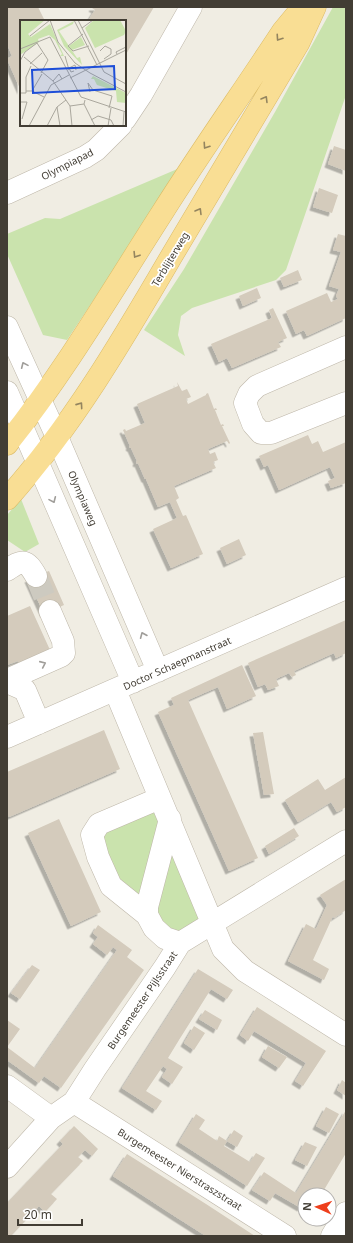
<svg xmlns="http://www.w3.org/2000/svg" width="353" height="1243" viewBox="0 0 353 1243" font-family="'Noto Sans',sans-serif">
  <defs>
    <filter id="shadow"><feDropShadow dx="-3.5" dy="3.5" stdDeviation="0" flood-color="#0004"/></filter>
  </defs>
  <rect width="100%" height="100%" fill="#f0ede3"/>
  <path fill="#cae3ad" d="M333,7H346V95L286,270L276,280L192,308L181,316L178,335L185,356L144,330L184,269L275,112Z
    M182,167L67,340L43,335L7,254V234L45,218L60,219Z
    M21,499L39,544L25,552L7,540V515Z
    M157,804L208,920L180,936L114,881L97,836Z"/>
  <path fill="#d4cbbc" filter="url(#shadow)" d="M7,7H38L45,21H21V91L7,59L12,56L7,44Z
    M93,7H154L125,56V21H88L95,10L92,8Z
    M334,146L346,150V171L328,164Z
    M319,188L338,195L332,213L313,207Z
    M338,234L346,236V318L307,336L304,330L296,334L286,311L327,293L331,302L338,299L336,296L339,289L329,286L341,252L333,250Z
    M298,270L302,280L284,287L280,278Z
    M257,288L261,298L243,306L239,296Z
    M273,308L287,338L278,342L281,347L232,368L227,358L219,362L211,344L272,318L269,310Z
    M177,382L182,391L187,389L191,397L186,399L188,404L206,395V394L208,393L214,409L216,408L217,410H215L221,425L223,424L224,426H222L230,443L229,444L227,441L208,449L210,454L215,452L218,460L213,462L216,468L174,486L179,498L176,500L183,516L186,515L203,554L171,568L153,529L177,518L170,502L158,507L146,479H145L138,463L137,464L136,462L137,461L131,448H130L129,446H130L123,430L125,429L126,431L145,423L137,404L178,386Z
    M308,435L312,444L318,441L323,452L346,442V483L331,488L328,481L335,478L330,467L279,490L268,465L264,467L259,456Z
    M239,539L246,555L227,564L220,548Z
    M49,571L64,605L44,614L28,579Z
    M30,606L50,650L19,664L18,661L7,665V616Z
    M346,620V653L336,658L334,653L294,671L296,675L292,677L289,673L276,679L279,686L268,690L265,684L258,687L248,663Z
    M242,665L256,696L227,709L218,687L188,700L258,858L229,871L158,712L174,705L171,698Z
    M104,730L120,769L9,817L7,813V772Z
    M263,732L274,794L264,795L253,733Z
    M346,777V807L337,812L331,802L298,822L285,800L318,779L325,790Z
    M59,819L101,912L71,926L28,833Z
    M294,828L299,836L269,854L265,846Z
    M346,879V910L334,918L333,916L313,960L329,969L324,980L288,961L306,924L316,929L327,905L320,895Z
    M98,925L132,950L127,957L144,970L61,1088L44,1076L39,1083L7,1060V1047L35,1068L117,950L113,947L107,955L93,944L98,937L93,933Z
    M32,965L40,970L20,999L11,993Z
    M198,969L233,990L227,999L211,989L179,1040L168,1058L183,1067L172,1084L162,1077L167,1069L163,1066L146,1091L162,1101L156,1110L122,1088Z
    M257,1007L326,1051L303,1086L295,1081L306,1063L254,1031L248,1041L240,1035Z
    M205,1010L222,1020L217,1030L199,1019Z
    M7,1020L20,1029L7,1047Z
    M194,1026L205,1033L194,1050L184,1043Z
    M268,1046L287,1057L279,1068L262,1057Z
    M342,1080L346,1083V1096L337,1090Z
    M326,1107L339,1114L329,1133L316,1126Z
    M346,1110V1153L321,1195H305V1201L301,1208L275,1193L270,1201L252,1190L264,1172L296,1193Z
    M196,1114L205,1120L199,1129L217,1141L219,1136L227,1141L224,1146L250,1162L256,1153L265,1158L247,1186L179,1142Z
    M74,1126L98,1149L92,1156L85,1150L78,1157L83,1161L51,1194L57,1199L45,1212L39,1206L11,1236H7V1203L63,1144L60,1141Z
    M234,1130L243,1136L237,1147L227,1141Z
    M305,1142L317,1147L307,1166L295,1160Z
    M127,1154L206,1204L255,1236H206L176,1217L113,1176Z"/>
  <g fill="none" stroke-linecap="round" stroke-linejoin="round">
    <path stroke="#cdcac0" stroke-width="22" stroke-dasharray="22 11" stroke-linecap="butt" d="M36,576L50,611"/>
    <defs>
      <path id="minor" d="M125,119L141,95L191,7
        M7,193L85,157L96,150L121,125
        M7,327L57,437L158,671
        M346,347L257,386L249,394L245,403L253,424L261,433H271L346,403
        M7,392L133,682
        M7,570C23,559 26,559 36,576
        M7,680L61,656L64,653L63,641L50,611
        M7,682L25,690L39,723
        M115,690L223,949L245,971L346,1035
        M7,737L346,588
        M160,798L99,824L92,835L98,857L111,886L147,915L154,928L165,938L180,943
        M147,915V907L170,819
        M7,1086L51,1118
        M74,1102L285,1236
        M7,1167L51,1118L74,1102L95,1069L165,967L180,943L346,841
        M332,1236L346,1213"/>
      <path id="major" d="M7,444C65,371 112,291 162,213C201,151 243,92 283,31L303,7
        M7,499C72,426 122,341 171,257C214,185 256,113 299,42L315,7"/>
    </defs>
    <use href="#minor" stroke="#beb7a9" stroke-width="23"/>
    <use href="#major" stroke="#dcbb65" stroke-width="23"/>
    <use href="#minor" stroke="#fff" stroke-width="22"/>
    <use href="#major" stroke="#f9de94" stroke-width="22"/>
  </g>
  <defs><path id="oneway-chevron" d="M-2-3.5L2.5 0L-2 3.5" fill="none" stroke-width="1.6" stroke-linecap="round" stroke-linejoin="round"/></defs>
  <g stroke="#94855f">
    <use href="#oneway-chevron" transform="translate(279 38) rotate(124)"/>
    <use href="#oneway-chevron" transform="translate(265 99) rotate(-59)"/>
    <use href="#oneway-chevron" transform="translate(206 146) rotate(124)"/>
    <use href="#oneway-chevron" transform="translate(199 211) rotate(-59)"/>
    <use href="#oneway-chevron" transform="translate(136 255) rotate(122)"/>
    <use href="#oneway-chevron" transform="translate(80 405) rotate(-55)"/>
  </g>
  <g stroke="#a09e9a">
    <use href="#oneway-chevron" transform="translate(24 365) rotate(-114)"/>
    <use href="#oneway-chevron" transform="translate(53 500) rotate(66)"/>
    <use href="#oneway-chevron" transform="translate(143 635) rotate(-113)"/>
    <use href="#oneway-chevron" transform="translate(43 664) rotate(-24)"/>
  </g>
  <g text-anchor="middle" stroke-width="3.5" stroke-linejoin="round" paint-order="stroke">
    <g font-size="10" fill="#423d34" stroke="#fff">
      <text transform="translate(67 164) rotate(-27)" y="4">Olympiapad</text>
      <text transform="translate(170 259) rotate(-59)" y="4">Terblijterweg</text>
      <text transform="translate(83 498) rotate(67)" y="4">Olympiaweg</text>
      <text transform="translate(177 663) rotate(-24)" y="4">Doctor Schaepmanstraat</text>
      <text transform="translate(142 1000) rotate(-56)" y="4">Burgemeester Pijlsstraat</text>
      <text transform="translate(180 1169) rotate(32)" y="4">Burgemeester Nierstraszstraat</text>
    </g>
  </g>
  <g transform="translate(20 20)">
    <rect width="106" height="106" fill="#f0ede3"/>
    <path d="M0,0H25L8,14L11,17L30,4L44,36H40L42,34L35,20L29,15L18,19L19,22L0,35ZM74,0H100L106,11L104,15L75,28L65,8ZM54,1L53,4L39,11L57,38L60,37L62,45L44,26L37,10ZM61,17L65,25L52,30L49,26ZM73,56L106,73V83L97,82L96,71L77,65L74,59H71Z" fill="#cae3ad"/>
    <path fill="none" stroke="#aaa79d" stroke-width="1" d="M8,0H21M30,0L38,22L55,43L70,53L106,72M54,0L77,45M58,0L84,52L106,64M62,8L73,0M63,14L48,26L53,31L69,26M10,16L30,0M0,29L30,17L61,77L106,92M80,31L85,26L91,29V34L84,39M97,34L96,32L106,27M45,36L49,50M4,37L33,61L50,86M0,41L5,32L17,23L28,40L21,53M10,44L22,33M54,51L51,52L49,48L55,45L56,50M50,58L106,30M33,61L39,54L42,59M73,70L92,76L89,88M6,71H12L24,77M12,71L22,54M70,72L68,63L73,70M0,73H6V57L11,46M65,80L64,84L75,106M50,86L52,106M50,86L64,84M37,87L40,106M0,99V82H7L2,99M71,100L78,96L91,100L94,106M9,106L31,65L49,55M27,106L37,87L46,80M88,106L91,88M103,106L104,92"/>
    <path fill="#1d4ed8" fill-opacity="0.15" stroke="#1d4ed8" stroke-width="2" d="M94,46L95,69L13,73L12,50Z"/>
    <rect width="106" height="106" fill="none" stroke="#423d34" stroke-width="2"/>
  </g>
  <rect width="353" height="1243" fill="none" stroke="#423d34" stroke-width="16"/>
  <g transform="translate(317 1207) rotate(273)"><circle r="19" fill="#ffffff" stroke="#b3b1ae"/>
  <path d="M0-3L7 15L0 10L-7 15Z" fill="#ee3f1c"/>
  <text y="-6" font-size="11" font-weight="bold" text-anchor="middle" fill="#423d34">N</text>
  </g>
  <path d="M18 1219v6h64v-6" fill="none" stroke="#423d34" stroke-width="2"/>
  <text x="24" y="1219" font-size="12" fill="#423d34" stroke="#ffffff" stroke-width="3" paint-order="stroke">20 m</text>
</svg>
